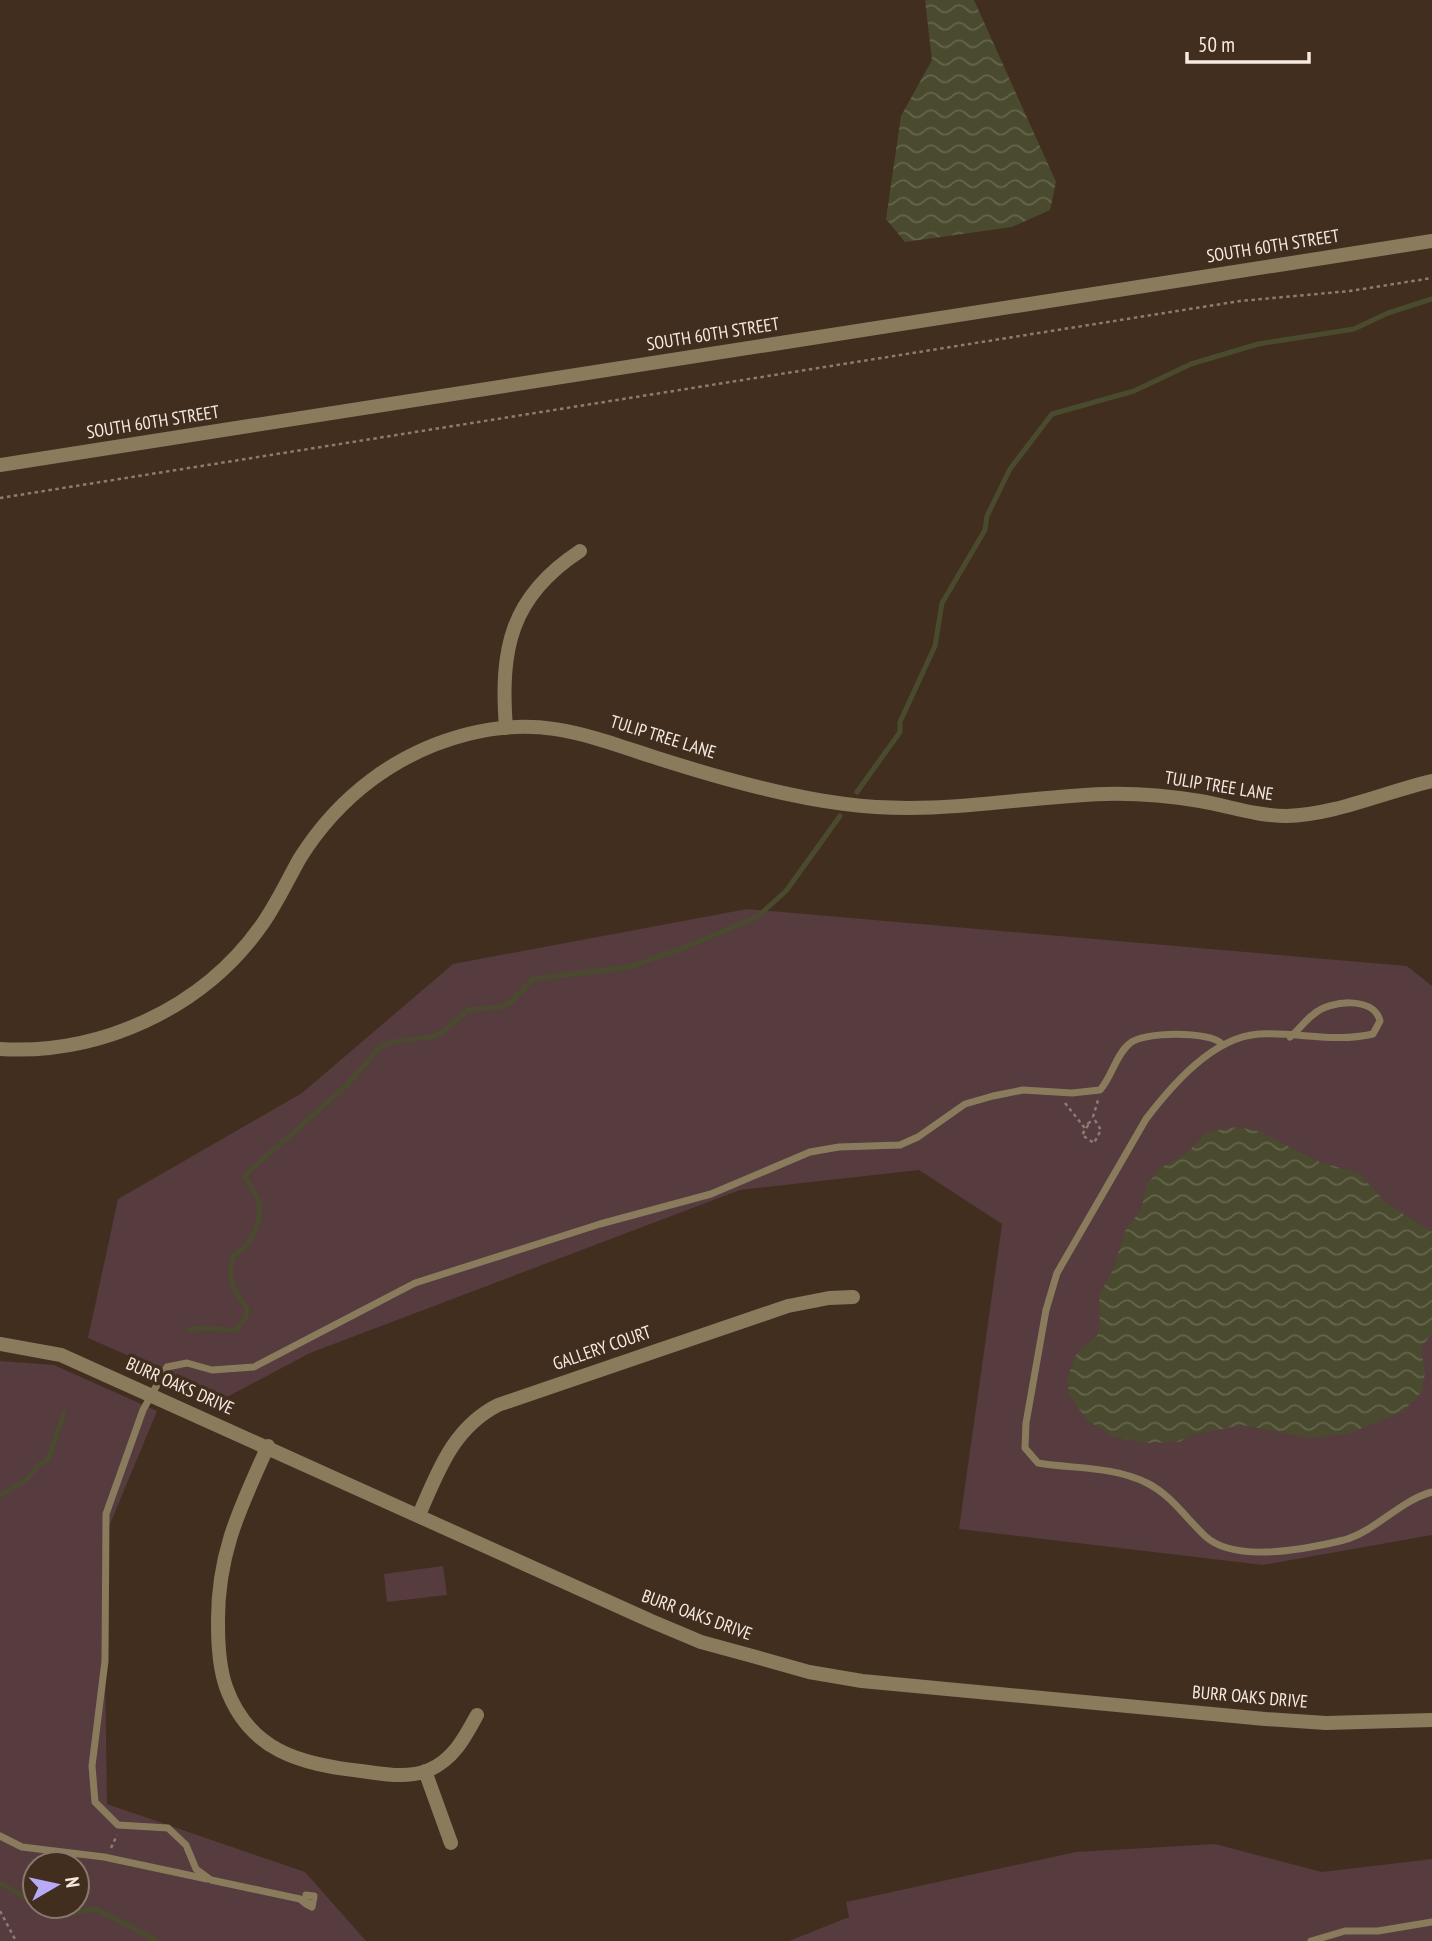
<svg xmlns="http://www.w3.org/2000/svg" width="1432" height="1941" viewBox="0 0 1432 1941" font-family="'PT Sans Narrow',sans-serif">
  <defs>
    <pattern id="water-waves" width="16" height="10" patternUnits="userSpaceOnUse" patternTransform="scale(1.75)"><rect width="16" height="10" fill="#4a4b2e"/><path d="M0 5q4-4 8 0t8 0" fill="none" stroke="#65654c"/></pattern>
  </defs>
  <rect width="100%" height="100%" fill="#412e1f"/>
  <path fill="#563b3f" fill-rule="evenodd" d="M747,909L1407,966L1432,986V1535L1263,1565L959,1529L1002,1224L919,1170L740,1190L310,1353L225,1398L88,1338L118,1199L302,1093L453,964Z
    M0,1361L54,1365L157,1411L108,1529L105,1661L107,1804L305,1872L366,1941H0ZM35,1864H77V1906H35Z
    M443,1566L447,1595L387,1602L384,1574Z
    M1215,1844L1322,1872L1432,1859V1941H789L849,1917L846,1902L1076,1852Z"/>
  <path fill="url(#water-waves)" d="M925,0H974L1056,182L1050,210L1012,227L905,242L886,219L901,116L932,60Z
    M1237,1127L1258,1131L1322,1163L1359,1173L1387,1204L1432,1232V1333L1421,1348L1425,1373L1422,1391L1417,1397L1402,1412L1347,1434L1310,1438L1242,1425L1192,1435L1179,1442L1147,1443L1114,1437L1087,1420L1069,1394L1067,1378L1077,1353L1097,1336L1100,1326L1099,1295L1113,1270L1125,1231L1141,1210L1147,1185L1160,1168L1186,1154L1207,1132Z"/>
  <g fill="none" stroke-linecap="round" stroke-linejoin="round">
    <path stroke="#4a4b2e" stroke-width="5" d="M857,792L900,732V722L935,646L942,603L985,530L987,516L1010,469L1052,414L1134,391L1191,364L1258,344L1354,329L1388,313L1432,299
      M189,1330C206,1325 219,1331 236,1330L246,1318L247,1308C233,1290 227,1281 233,1256C250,1247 264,1221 258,1200C256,1192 248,1184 244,1176L347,1085L380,1047L397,1041L432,1037L444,1031L468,1010L501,1007L512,1001L533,979L629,967L678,950L757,917L786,891L840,816
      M0,1496L27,1479L38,1465L48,1460L64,1413
      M0,1883L35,1903
      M41,1906L60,1914L96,1909L158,1941"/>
    <path stroke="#8c7c70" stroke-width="2.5" stroke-dasharray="3.5 3.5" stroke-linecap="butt" d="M0,498L1240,301L1350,291L1432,278
      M1065,1103L1084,1127L1090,1122L1082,1135L1094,1143L1101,1130L1093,1117L1098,1100
      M111,1848L117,1835
      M0,1911L16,1941"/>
    <path stroke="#8a7b5c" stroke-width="7" d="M1290,1037C1299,1030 1305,1020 1314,1014C1330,1000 1374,996 1380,1021L1373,1034C1336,1043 1297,1032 1259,1034C1213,1037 1172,1085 1146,1119L1057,1273L1046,1310L1026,1423L1025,1448L1038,1463C1074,1469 1113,1466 1147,1483C1171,1495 1186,1518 1205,1536C1235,1564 1307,1549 1344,1540C1376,1531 1399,1501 1432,1492
      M0,1836L22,1847L104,1857L207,1879
      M306,1904L312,1907L314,1896L306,1895V1904L300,1899L211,1880L196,1869L186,1845L168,1828L118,1825L95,1802L92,1766L105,1661L106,1514L143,1410L167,1367L187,1363L212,1370L254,1367L415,1283L600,1224L711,1194L810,1152L839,1147L900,1145L918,1137L965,1104L993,1096L1023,1090L1072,1093L1100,1090C1112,1077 1115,1056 1129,1044C1143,1031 1210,1031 1222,1044
      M1311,1941L1345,1931H1378L1432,1922"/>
    <path stroke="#8a7b5c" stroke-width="14" d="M506,728C500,649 510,597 580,551
      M0,1049C100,1055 202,1009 261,926C276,905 287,881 300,858C339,796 397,752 468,734C544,715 591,737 660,759C720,778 783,796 845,804C937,816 1016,797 1105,794C1137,793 1169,796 1200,801C1229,806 1257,816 1286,816C1335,815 1384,792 1432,781
      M0,1344L61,1355L651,1621L701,1642L756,1657L809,1672L862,1681L1265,1719L1326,1723L1432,1720
      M268,1446C240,1508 217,1554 218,1624C218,1645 219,1667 226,1687C249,1751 300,1764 361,1771C384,1774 407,1779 429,1770C454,1759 465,1737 477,1715
      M419,1515C438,1471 453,1428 498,1405L788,1306L829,1298L853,1297
      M425,1771L451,1843"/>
    <path stroke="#8a7b5c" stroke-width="14" d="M0,465L1432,241"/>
  </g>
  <g text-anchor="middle" stroke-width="7" stroke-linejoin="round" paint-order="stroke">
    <g font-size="18" fill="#f6eae1" stroke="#412e1f">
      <text transform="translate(1273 246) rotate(-9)" y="6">SOUTH 60TH STREET</text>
      <text transform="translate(713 334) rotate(-9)" y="6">SOUTH 60TH STREET</text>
      <text transform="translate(153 422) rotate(-9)" y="6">SOUTH 60TH STREET</text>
      <text transform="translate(663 737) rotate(17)" y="6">TULIP TREE LANE</text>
      <text transform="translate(1219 786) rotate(9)" y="6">TULIP TREE LANE</text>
      <text transform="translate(602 1348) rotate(-19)" y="6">GALLERY COURT</text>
      <text transform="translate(180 1386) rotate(24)" y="6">BURR OAKS DRIVE</text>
      <text transform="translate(697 1615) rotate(20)" y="6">BURR OAKS DRIVE</text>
      <text transform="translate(1250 1697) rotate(5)" y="6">BURR OAKS DRIVE</text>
    </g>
  </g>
  <g transform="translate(56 1885) rotate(81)"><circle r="33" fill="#412e1f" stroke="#89796d" stroke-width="2"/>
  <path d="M0-5L12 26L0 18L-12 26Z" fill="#b7abf7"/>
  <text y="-10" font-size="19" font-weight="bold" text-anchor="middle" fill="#f6eae1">N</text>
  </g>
  <path d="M1187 52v10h122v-10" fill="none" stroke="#f6eae1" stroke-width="3.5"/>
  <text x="1198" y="52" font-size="21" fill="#f6eae1" stroke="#412e1f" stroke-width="5" paint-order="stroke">50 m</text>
</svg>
